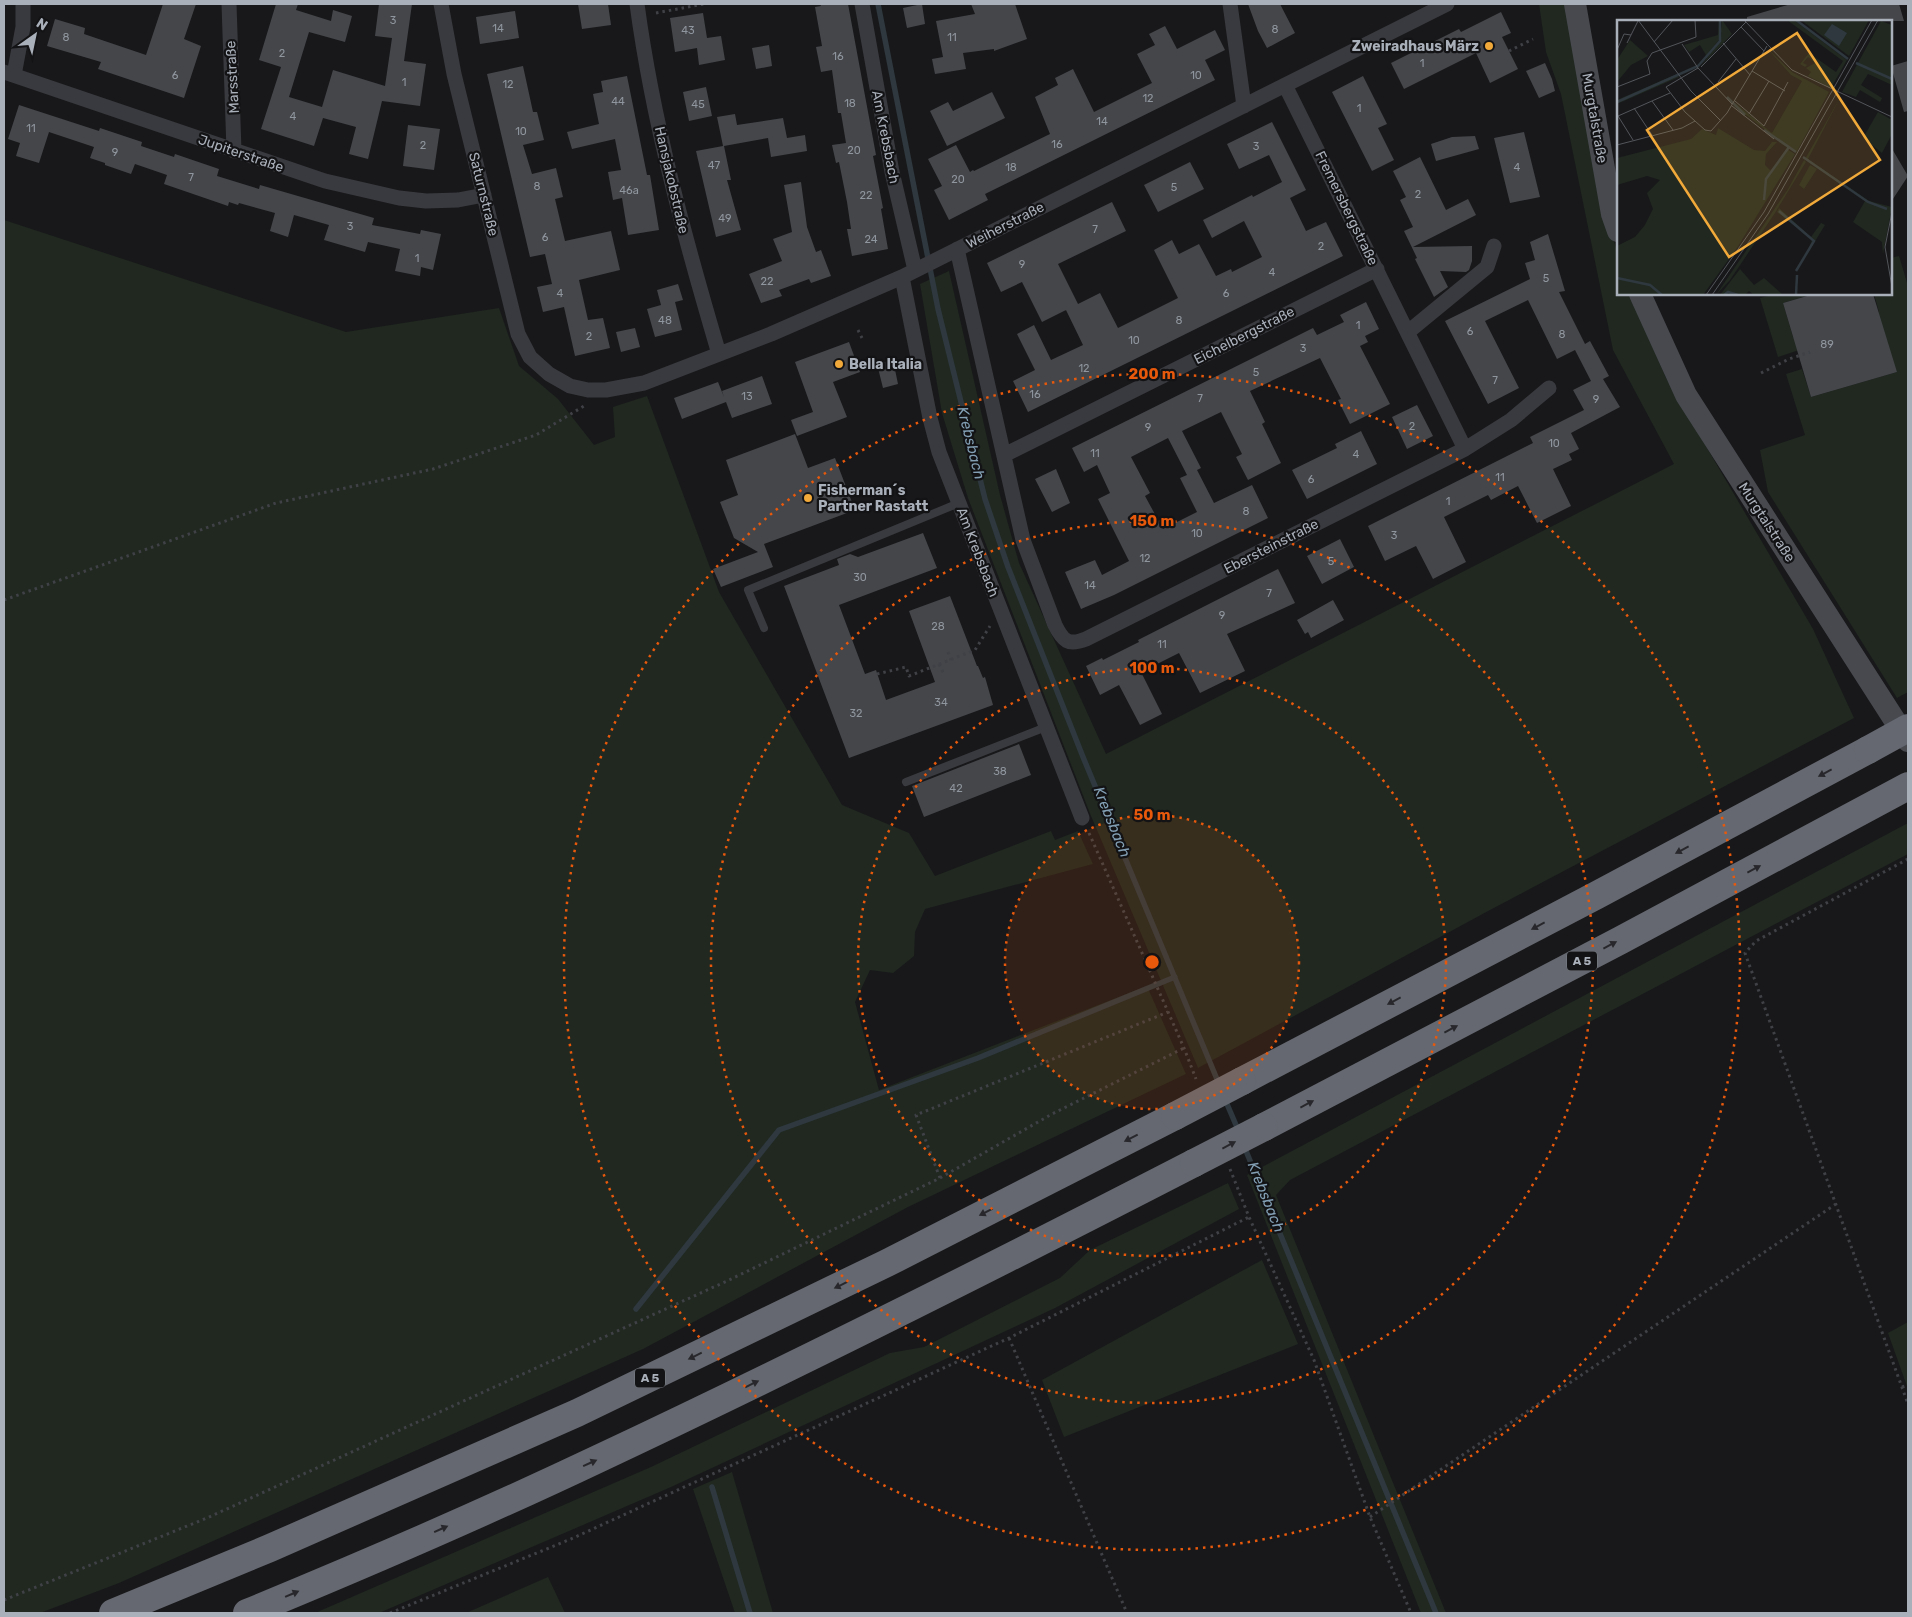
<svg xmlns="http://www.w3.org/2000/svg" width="1912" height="1617" viewBox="0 0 1912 1617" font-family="Rubik,sans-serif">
  <rect width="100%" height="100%" fill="#18181a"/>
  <path fill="#202820" d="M1539,4H1568L1599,188L1618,255V294H1631L1666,378L1813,629L1854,718L1490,910L1198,1068L1091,816L968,498L942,413L920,284L949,271L1000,495L1019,563L1106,754L1674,464L1613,350L1561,94L1546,52Z
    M4,220L346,332L499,308L519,366L558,399L594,445L615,437L613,407L647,396L719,592L842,805L909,833L935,876L1051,831L1055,840L1078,831L1093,864L925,909L915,932L914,956L893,973L870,970L855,1002L879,1090L1147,986L1186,1074L908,1207L643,1349L119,1583L40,1613H4Z
    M1899,256L1908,286V692L1897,698L1768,492L1760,450L1805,435L1786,374L1802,369L1811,397L1897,372L1867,315L1879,312L1874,294H1891V258Z
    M1775,294H1814L1783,303L1793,337L1808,347L1778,357L1760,298Z
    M1908,823V854L1290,1180L1276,1195L1446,1613H1421L1247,1175Z
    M1228,1183L1239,1209L1055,1308L671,1487L379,1613H315L651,1467L890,1353L924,1347L1060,1278L1090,1250Z
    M1262,1260L1298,1344L1064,1437L1042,1380Z
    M1908,1322V1389L1888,1333Z
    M732,1472L773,1613H735L693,1489Z
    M548,1577L565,1613H466Z"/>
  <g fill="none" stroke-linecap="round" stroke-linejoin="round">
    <path stroke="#2e383e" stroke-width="5.5" d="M878,4L938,309L985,499L1008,567L1083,757L1219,1084
      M1224,1097L1239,1132
      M1244,1146L1436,1613
      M636,1309L779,1130L978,1058L1175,977
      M712,1487L750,1613"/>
  </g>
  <path fill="#44464a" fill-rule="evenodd" d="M163,4H196L184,39L201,46L184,98L98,69L101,62L47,46L55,19L85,28L84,34L146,55Z
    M276,4H298L296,10L331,21L333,10L352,16L345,42L309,32L289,97L322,107L333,70L385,86L392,38L375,36L379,4H412L404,61L426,64L420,106L382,101L368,159L349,154L356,127L323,118L314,146L261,129L281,67L259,60Z
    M578,4H608L611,25L582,29Z
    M820,4H848L876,155L873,156L883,208L881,209L888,249L852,256L847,229H851L847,202L839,162L836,163L832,145L846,143L841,113H838L832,70L821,72L816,47L822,46L815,7L821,6Z
    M922,4L925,24L907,28L903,8Z
    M971,4H1015L1027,39L994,51V49L963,53L966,69L935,74L932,59L943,57L936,21L975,14Z
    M1248,4H1280L1295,33L1267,48L1258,31Z
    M1791,4H1899L1904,21H1747V17Z
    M515,11L519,38L480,44L476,17Z
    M1501,12L1511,33L1502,37L1518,69L1490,83L1476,53L1404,89L1391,63L1459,29L1461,32Z
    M703,13L707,38L721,36L725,60L699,65L697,48L675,52L670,18Z
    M1165,26L1177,49L1215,30L1225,50L1205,60L1215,80L985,194L988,200L949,220L934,190L942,186L928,159L956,145L970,172L973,170L974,171L1050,134L1035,97L1058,85L1055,78L1073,69L1094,112L1152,83L1137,54L1155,45L1149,34Z
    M769,45L772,66L756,69L752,48Z
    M1908,61V111L1904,112L1891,66Z
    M1545,63L1552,79L1555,91L1539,98L1526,71Z
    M523,66L533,112H537L544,140L523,145L532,174L556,168L563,197L555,199L565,241L611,231L620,270L579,280L588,320L603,318L610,348L575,356L564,307L543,312L537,287L552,284L545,254L530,257L487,74Z
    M627,76L647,175H650L659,230L628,235L622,198L613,200L608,172L621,170L615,139L572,149L567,132L599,124L593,94L603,92L601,81Z
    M1363,76L1387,124L1378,128L1394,160L1372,171L1332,92Z
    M706,87L712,116L689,121L683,92Z
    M992,92L1005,118L947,146L930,111L948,102L953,111Z
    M19,105L99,131L100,128L142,142L141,146L174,157L175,154L219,169L217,176L259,189L260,185L374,218L372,225L420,234L421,230L441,234L433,270L421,267L420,276L395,271L400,249L368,242L365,252L324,240L329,225L294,215L288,237L270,231L275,213L239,203L238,205L229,202L228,206L164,184L167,175L135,164L131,174L105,165V163L90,158L94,147L49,132L39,163L16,156L20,143L8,139Z
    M735,114L737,125L783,118L787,138L805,135L807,151L771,157L768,138L724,146L731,180H727L741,230L716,237L696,151L723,146L717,117Z
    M1272,122L1306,190L1290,198L1306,231L1326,222L1343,256L1028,412L1013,381L1035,370L1017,334L1034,325L1051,360L1083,345L1066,310L1068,309L1042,322L1022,282L1001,292L987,263L1112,202L1126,231L1058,264L1078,304L1100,293L1118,328L1178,298L1154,250L1172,240L1179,254L1199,244L1216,276L1231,269L1232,272L1262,257L1244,221L1212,238L1203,220L1252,195L1253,197L1282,182L1269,155L1239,169L1227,144Z
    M408,125L440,129L434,170L403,166Z
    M1524,132L1540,197L1510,203L1494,138Z
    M1475,136L1479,149L1436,161L1431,144L1452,137Z
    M1891,147L1908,176L1891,202Z
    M1420,157L1446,210L1468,199L1476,215L1413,247L1472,246V261L1469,270L1466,272L1440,271L1448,287L1434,297L1415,259L1417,258L1404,231L1413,227L1400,200L1406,197L1393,171Z
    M1190,162L1204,189L1158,212L1144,185Z
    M801,182L807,227L816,252L821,250L831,276L811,283L809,279L779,290L782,296L761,303L749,274L782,261L773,239L792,232L784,185Z
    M1548,234L1565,291L1559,292L1585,344L1590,341L1609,376L1603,379L1620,407L1571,433L1579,449L1569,454L1572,460L1553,469L1571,506L1537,523L1518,486L1491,500L1488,495L1444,517L1466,562L1433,579L1416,546L1385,561L1368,526L1533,443L1530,437L1584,410L1573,390L1591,381L1575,350L1557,359L1528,300L1485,321L1519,388L1488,404L1445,321L1530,279L1525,263L1535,260L1530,242Z
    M678,284L683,300L675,302L682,330L655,337L647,309L661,305L657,290Z
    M1814,294H1873L1897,372L1811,397L1783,303Z
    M1366,302L1379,329L1365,336L1368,342L1360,346L1390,404L1350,424L1338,400L1341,399L1320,358L1250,391L1265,422L1262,424L1281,463L1248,480L1236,457L1242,454L1221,412L1182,431L1201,468L1197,470L1214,503L1252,485L1268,518L1114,595L1081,609L1065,572L1095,560L1102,575L1129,561L1098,499L1110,493L1097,465L1084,472L1072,448L1313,328L1317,335L1344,322L1340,315ZM1168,438L1187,475L1180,478L1197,512L1163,529L1145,496L1150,493L1131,457Z
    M635,328L640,347L621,352L616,332Z
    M849,342L860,372L833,382L847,417L797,436L791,420L813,412L795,362Z
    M893,360L898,384L883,388L877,364Z
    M762,376L772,404L732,418L726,402L682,419L674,398L718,382L724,397L722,391Z
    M1417,405L1433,436L1407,449L1392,417Z
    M1361,431L1377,464L1307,499L1292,470L1337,448L1335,444Z
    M795,434L808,468L835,458L855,510L764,544L773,567L721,587L713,569L758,552L734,538L720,502L738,495L726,460Z
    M1056,469L1070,503L1052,512L1035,479Z
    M923,533L937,568L839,605L865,674L876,670L886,700L935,682L909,611L950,596L977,666H978L983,678L985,677L993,705L849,758L784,586L839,565L837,559L850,554L858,557Z
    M1340,539L1354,567L1322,584L1307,556Z
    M1278,569L1295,603L1227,634L1245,671L1200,693L1179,653L1141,672L1162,714L1140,725L1119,685L1100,695L1086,666L1102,658L1103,660L1139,642L1138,640Z
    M1333,600L1344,620L1311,638L1308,632L1305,634L1297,620Z
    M1019,744L1031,775L924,817L912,786Z"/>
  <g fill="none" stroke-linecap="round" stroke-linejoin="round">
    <path stroke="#3f4146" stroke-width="3" stroke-dasharray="2.5 4" stroke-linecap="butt" d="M656,13L704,4
      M1509,51L1533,39
      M858,330L862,338
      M1761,373L1789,359L1810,352
      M4,600L276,503L433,469L536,435L584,406
      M948,652L951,660
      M939,664L944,674
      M877,674L906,667L909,676L975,650L990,626
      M1089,833L1184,1048L1196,1079
      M1908,859L1756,941L1745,953L1908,1404
      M1230,1169L1249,1217L1314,1360L1370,1517L1411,1613
      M940,1178L916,1115L1168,1012
      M1009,1338L1127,1613
      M1902,1387L1908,1385
      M1370,1517L1836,1204
      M4,1600L207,1518L727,1281L940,1178L1052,1114L1184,1048
      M390,1613L571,1539L1009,1338L1249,1217"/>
    <path stroke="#393a3f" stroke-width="8" d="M764,628L748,590L959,503
      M906,782L1046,727"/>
    <path stroke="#393a3f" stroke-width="15" d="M229,4L234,151
      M441,4L454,74L518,334L530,357L549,374L570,386L588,390H606L644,383L771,334L902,277L1447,4
      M637,4C653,123 685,239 719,354
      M862,4L892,172L915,270
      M1230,4L1244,106
      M4,72L325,181L399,198L426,201L458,200L484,195
      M14,75L23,27V4
      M1285,85L1465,449
      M957,249L1023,540L1055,625C1063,641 1068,646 1086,639L1465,449L1511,420L1549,388
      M902,277L930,418L939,452L1082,818
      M1408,332L1487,267L1494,246
      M1004,455L1377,269"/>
    <path stroke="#47494f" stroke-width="22" d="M1575,4L1612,214L1618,231
      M1640,294L1686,395L1908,741"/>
    <path stroke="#656870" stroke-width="28" d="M1242,1081L1597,895L1868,750
      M1264,1127L1621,940L1908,786
      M113,1613L270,1548L577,1413L887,1263L1175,1116
      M247,1613C366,1564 484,1513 600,1458C800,1364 998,1264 1194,1163"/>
    <path stroke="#656870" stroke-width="28" d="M1868,750L1908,728
      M1175,1116L1242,1081
      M1194,1163L1264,1127"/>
  </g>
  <defs><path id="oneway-solid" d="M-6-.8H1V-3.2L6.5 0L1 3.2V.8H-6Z" transform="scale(1.25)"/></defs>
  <g fill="#28282c">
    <use href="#oneway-solid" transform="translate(1825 773) rotate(152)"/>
    <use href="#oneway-solid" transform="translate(1682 850) rotate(152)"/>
    <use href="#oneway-solid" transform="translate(1754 869) rotate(-28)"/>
    <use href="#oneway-solid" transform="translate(1538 926) rotate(152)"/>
    <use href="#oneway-solid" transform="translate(1610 945) rotate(-28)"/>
    <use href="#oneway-solid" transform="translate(1394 1001) rotate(152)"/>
    <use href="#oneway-solid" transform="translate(1451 1029) rotate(-28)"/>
    <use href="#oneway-solid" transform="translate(1307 1104) rotate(-28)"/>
    <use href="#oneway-solid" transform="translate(1131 1138) rotate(153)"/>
    <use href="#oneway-solid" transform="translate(1229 1145) rotate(-28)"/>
    <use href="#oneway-solid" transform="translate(986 1212) rotate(153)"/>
    <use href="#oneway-solid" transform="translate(841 1285) rotate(154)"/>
    <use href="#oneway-solid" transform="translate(695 1356) rotate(154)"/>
    <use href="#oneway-solid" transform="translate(752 1384) rotate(-26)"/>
    <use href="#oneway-solid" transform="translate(590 1463) rotate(-24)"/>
    <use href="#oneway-solid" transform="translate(441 1529) rotate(-24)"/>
    <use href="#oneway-solid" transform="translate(292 1594) rotate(-23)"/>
  </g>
  <circle cx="1152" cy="962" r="147" fill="#e8590c" fill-opacity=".12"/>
  <g fill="none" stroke="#e8590c" stroke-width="2.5" stroke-dasharray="2.5 5">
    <circle cx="1152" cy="962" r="147"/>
    <circle cx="1152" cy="962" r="294"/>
    <circle cx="1152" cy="962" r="441"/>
    <circle cx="1152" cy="962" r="588"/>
  </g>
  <g fill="#f1a939" stroke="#131315" stroke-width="2">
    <circle cx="1489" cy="46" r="5"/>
    <circle cx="839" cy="364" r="5"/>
    <circle cx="808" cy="498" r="5"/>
  </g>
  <g text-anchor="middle" stroke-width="4.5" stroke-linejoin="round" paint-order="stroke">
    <g font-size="11" fill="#90969e">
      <text x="393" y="24">3</text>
      <text x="498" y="32">14</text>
      <text x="1275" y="33">8</text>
      <text x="688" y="34">43</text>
      <text x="66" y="41">8</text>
      <text x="952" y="41">11</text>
      <text x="282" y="57">2</text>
      <text x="838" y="60">16</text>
      <text x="1422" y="67">1</text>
      <text x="175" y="79">6</text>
      <text x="1196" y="79">10</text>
      <text x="404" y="86">1</text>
      <text x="508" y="88">12</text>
      <text x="1148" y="102">12</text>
      <text x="618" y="105">44</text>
      <text x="850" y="107">18</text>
      <text x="698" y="108">45</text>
      <text x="1359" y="112">1</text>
      <text x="293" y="120">4</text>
      <text x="1102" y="125">14</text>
      <text x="31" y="132">11</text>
      <text x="521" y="135">10</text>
      <text x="1057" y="148">16</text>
      <text x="423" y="149">2</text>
      <text x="1256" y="150">3</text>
      <text x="854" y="154">20</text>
      <text x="115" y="156">9</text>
      <text x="714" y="169">47</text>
      <text x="1011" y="171">18</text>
      <text x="1517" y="171">4</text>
      <text x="191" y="181">7</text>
      <text x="958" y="183">20</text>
      <text x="537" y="190">8</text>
      <text x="1174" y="191">5</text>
      <text x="629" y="194">46a</text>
      <text x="1418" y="198">2</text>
      <text x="866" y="199">22</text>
      <text x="725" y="222">49</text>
      <text x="350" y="230">3</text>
      <text x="1095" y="233">7</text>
      <text x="545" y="241">6</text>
      <text x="871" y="243">24</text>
      <text x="1321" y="250">2</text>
      <text x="417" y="262">1</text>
      <text x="1022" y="268">9</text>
      <text x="1272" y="276">4</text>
      <text x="1546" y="282">5</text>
      <text x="767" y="285">22</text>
      <text x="560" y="297">4</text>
      <text x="1226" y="297">6</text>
      <text x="665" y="324">48</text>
      <text x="1179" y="324">8</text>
      <text x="1358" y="329">1</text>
      <text x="1470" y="335">6</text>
      <text x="1562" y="338">8</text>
      <text x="589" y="340">2</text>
      <text x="1134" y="344">10</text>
      <text x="1827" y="348">89</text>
      <text x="1303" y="352">3</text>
      <text x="1084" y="372">12</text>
      <text x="1256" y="376">5</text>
      <text x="1495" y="384">7</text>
      <text x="1035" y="398">16</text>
      <text x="747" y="400">13</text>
      <text x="1200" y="402">7</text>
      <text x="1596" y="403">9</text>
      <text x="1412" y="430">2</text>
      <text x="1148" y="431">9</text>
      <text x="1554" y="447">10</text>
      <text x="1095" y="457">11</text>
      <text x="1356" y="458">4</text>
      <text x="1500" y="481">11</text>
      <text x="1311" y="483">6</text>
      <text x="1448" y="505">1</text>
      <text x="1246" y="515">8</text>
      <text x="1197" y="537">10</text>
      <text x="1394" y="539">3</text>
      <text x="1145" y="562">12</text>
      <text x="1331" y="565">5</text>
      <text x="860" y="581">30</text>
      <text x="1090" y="589">14</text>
      <text x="1269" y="597">7</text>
      <text x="1222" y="619">9</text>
      <text x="938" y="630">28</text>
      <text x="1162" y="648">11</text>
      <text x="941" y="706">34</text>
      <text x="856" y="717">32</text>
      <text x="1000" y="775">38</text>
      <text x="956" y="792">42</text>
    </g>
    <g fill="#131315" stroke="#7d8188" stroke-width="1">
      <rect x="1567" y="951.5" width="30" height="19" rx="4"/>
      <rect x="635" y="1368.5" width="30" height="19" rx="4"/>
    </g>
    <g font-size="12" font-weight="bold" fill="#aab0ba">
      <text x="1582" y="965">A 5</text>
      <text x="650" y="1382">A 5</text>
    </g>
    <g font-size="14" font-weight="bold" fill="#aab0ba" stroke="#131315" text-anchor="start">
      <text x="1479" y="51" text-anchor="end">Zweiradhaus März</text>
      <text x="849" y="369">Bella Italia</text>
      <text x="818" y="495">Fisherman´s<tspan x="818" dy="16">Partner Rastatt</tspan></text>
    </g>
    <g font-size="14" fill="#aab0ba" stroke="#131315">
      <text transform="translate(232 77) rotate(-93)" y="5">Marsstraße</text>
      <text transform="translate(1595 118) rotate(80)" y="5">Murgtalstraße</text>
      <text transform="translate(886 137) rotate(79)" y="5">Am Krebsbach</text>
      <text transform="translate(241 153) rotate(19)" y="5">Jupiterstraße</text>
      <text transform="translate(672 180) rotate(77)" y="5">Hansjakobstraße</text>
      <text transform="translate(484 194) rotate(76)" y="5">Saturnstraße</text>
      <text transform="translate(1347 208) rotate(64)" y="5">Fremersbergstraße</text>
      <text transform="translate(1005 225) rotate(-27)" y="5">Weiherstraße</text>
      <text transform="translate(1244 335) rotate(-27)" y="5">Eichelbergstraße</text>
      <text transform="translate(1767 522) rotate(57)" y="5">Murgtalstraße</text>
      <text transform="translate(1271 546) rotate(-27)" y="5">Ebersteinstraße</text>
      <text transform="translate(978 552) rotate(69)" y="5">Am Krebsbach</text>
    </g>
    <g font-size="15" font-style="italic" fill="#829fb4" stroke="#131315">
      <text transform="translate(971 443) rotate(76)" y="5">Krebsbach</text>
      <text transform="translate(1112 822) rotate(68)" y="5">Krebsbach</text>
      <text transform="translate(1266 1197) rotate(68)" y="5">Krebsbach</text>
    </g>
  </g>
  <g transform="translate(1617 20)">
    <rect width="275" height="275" fill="#18181a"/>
    <path d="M102,0L105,10L102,20L81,45L89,35L83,25L72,32L67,25L101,15ZM105,0L115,14L83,47L104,20ZM170,0H177L230,40L214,68L191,56L194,52L189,48L198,43L191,37L186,43L190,45L188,47L183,44L192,33L219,52L226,41ZM184,0H252L232,36ZM264,1L275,5V65L251,54L244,65L265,78L263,82L243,70L239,77L225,72ZM13,20L31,36L14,45L0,62V40ZM150,28L175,52L212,72L179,133L117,86L118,83L155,113L185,61L174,55ZM60,54L62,57L0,84V80ZM224,76L191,139L252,181L275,187L266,234L265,222L236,202L248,181L188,139ZM261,92L275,100V114L265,133L246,118ZM101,108L137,130L148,131L155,122H160L149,134L148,145L154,151L170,129L178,134L120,228L86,275H0V226L18,217L28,205L36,189L30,173L43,160L30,156L0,165V138L74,119L85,109L99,115ZM187,140L189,142L158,193L113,260L99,275L171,169ZM193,145L200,149L187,169L182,165ZM162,188L194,217L204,203L208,205L189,236L195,220L160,192ZM123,249L137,265L147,258L166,275H137L132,271L128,275H103Z" fill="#202820"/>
    <path d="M215,4L230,13L222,26L207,15Z" fill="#2e383e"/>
    <path fill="none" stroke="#2e383e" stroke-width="2.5" d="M179,0L231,39M239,43L275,59M110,77L128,95M0,82L81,46L103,21V0M147,110L179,132M186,137L251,182L270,189M147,180L149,159L172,127M162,191L197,221L179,251M0,258L33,265L45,275M107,275L111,272L121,275M179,275L180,255"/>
    <path fill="none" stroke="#52555a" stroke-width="1" d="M21,0L74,71L104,101M127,0L175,50L275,97M124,7L147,31M37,22L56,0M10,23L21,1M106,23L133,55M65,24L81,48L115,84M0,30L7,14L14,15M84,47L129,2M81,48L49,67L68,92L88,110L94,111L110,93L150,26M135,51L168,71M101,62L119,39M0,67L33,54L30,41L35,33L79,17L78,0M35,81L56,110M118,81L147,106L171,62M115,86L157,119M17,88L35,115M132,94L152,61M16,120L1,96L53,73M0,125L65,108L78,101M275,192L268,227L275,267M89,275L147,192L255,0M95,275L151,194L261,0"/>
    <path fill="#f1a939" fill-opacity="0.15" stroke="#f1a939" stroke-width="2.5" d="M180,13L263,140L112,237L30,110Z"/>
    <rect width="275" height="275" fill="none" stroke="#aab0ba" stroke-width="2.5"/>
  </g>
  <circle cx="1152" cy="962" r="8" fill="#e8590c" stroke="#131315" stroke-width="2.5"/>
  <g font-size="15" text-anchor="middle" font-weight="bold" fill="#e8590c" stroke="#131315" stroke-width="4.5" stroke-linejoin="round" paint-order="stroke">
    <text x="1152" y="379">200 m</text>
    <text x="1152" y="526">150 m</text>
    <text x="1152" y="673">100 m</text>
    <text x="1152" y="820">50 m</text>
  </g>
  <rect width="1912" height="1617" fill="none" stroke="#aab0ba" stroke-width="10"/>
  <g transform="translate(35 35) rotate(33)" stroke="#131315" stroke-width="4" paint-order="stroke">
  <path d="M0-4L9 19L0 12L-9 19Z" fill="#aab0ba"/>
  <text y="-8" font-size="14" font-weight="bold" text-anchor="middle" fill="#aab0ba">N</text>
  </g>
</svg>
